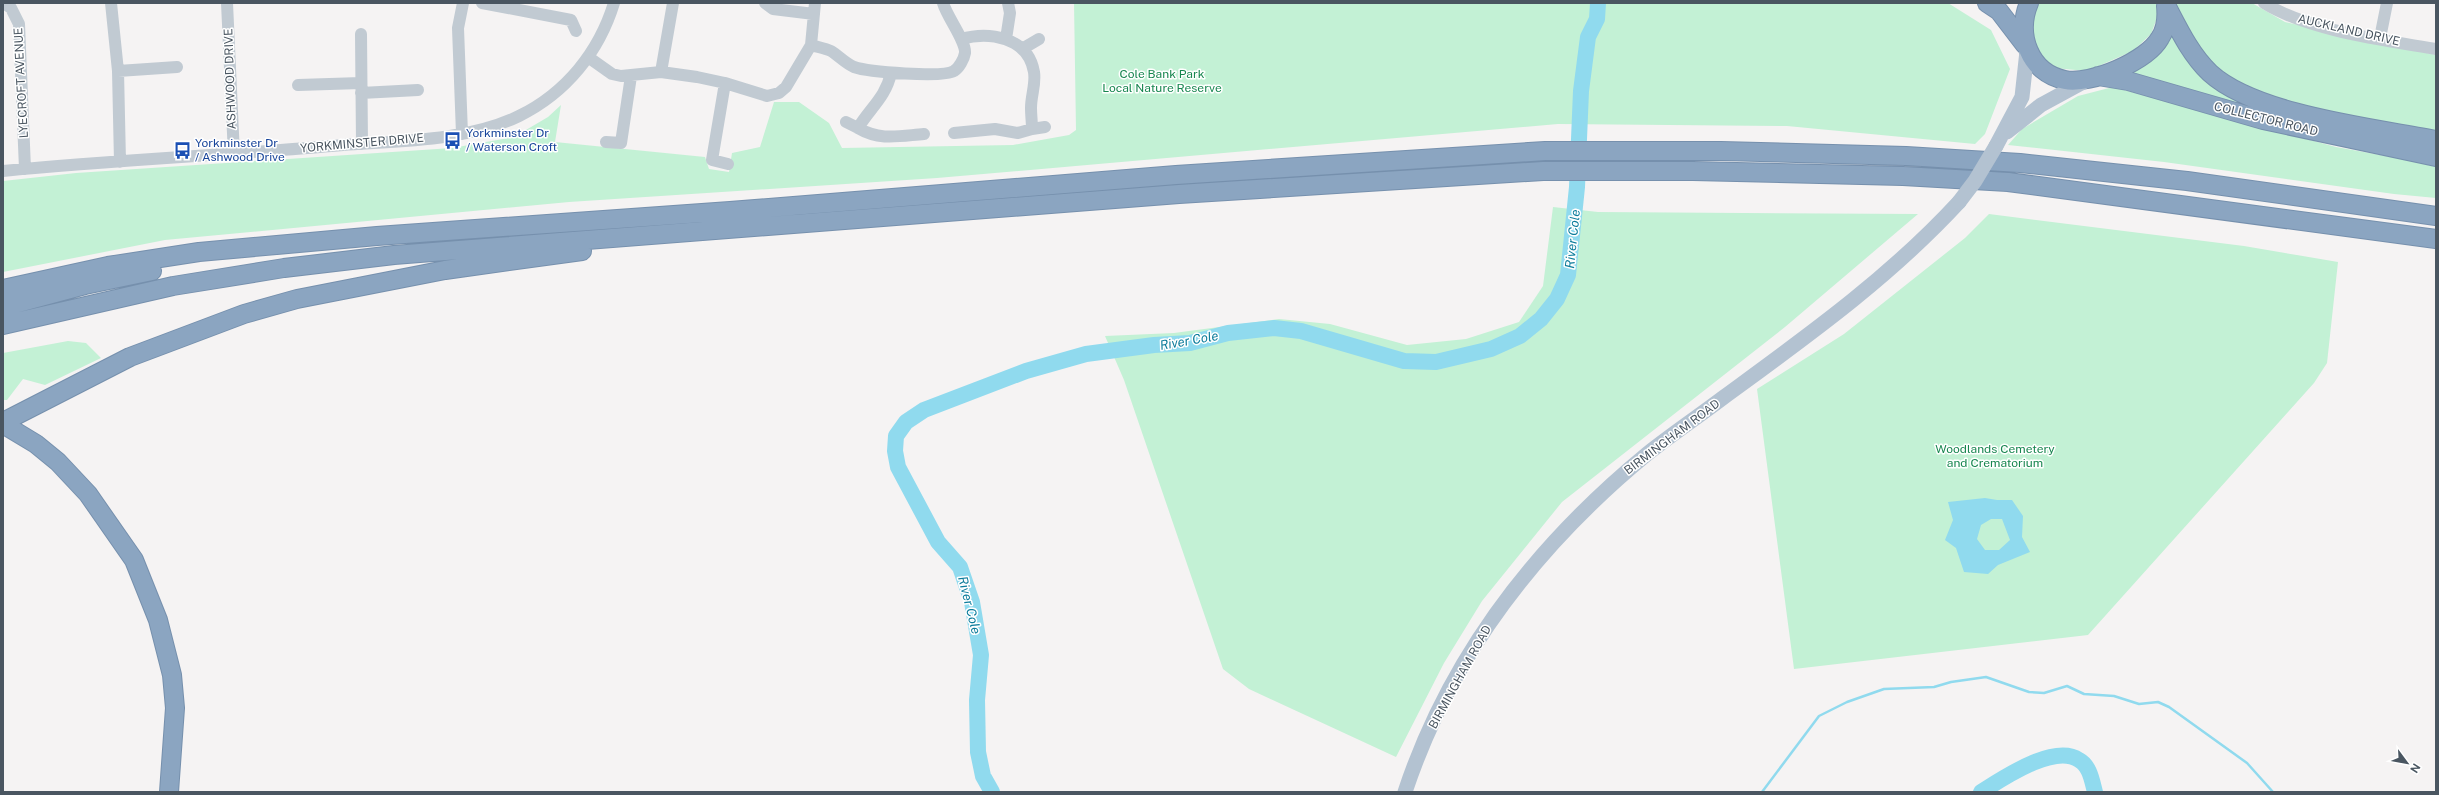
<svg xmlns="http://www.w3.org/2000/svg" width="2439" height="795" viewBox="0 0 2439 795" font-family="'Public Sans',sans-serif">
  <rect width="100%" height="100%" fill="#f5f3f3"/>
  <path fill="#c3f1d5" d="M1074,3H1948L1991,30L2010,69L1985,134L1975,144L1787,126L1558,124L937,178L569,202L165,240L3,272V181L76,173L452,148L514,137L548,117L561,105L555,142L705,157L709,169L729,172L732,153L760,147L774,102H799L829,123L842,148L1013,145L1069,135L1076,130Z
    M2034,3H2158L2157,18L2151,34L2133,51L2087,71L2054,68L2031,46Z
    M2173,3H2252L2285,22L2436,55V134L2268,99L2216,70L2191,41Z
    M2170,29L2204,79L2220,92L2250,107L2122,74Z
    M2113,87L2336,147L2436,165V198L2394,194L2164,162L2008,145L2022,129L2078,96Z
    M1553,207L1598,212L1918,214L1785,327L1562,502L1482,601L1444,663L1396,757L1249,689L1223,669L1124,380L1105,336L1174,333L1279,319L1330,324L1407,345L1466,339L1519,322L1543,286Z
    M1989,214L2244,246L2338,262L2327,363L2314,383L2088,635L1794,669L1757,389L1844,334L1965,238Z
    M68,341L86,343L101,358L45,385L23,379L7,400H3V353Z"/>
  <path fill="#90daee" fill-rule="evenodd" d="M1985,498L1997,500H2012L2023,516L2022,537L2030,552L1998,565L1988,574L1964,572L1956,548L1945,540L1953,520L1948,502ZM1991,519H2002L2010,540L1999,550H1985L1977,539L1981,525Z"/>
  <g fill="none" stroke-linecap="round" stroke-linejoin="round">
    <path stroke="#90daee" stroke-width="2.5" d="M1762,792L1819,716L1847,702L1884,689L1934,687L1951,682L1986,677L2029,692L2044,693L2067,686L2084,694L2114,696L2139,704L2158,702L2169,707L2247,763L2273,792"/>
    <path stroke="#90daee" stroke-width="16" d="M992,792L983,776L978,752L977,700L981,655L972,602L960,567L938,542L898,467L895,451L896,436L906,422L924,410L1026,371L1086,354L1154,345L1190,343L1228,333L1274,328L1301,331L1404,361L1436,362L1491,349L1520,336L1541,319L1557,299L1568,275L1577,187L1581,91L1588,37L1597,19L1598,3
      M1981,792C2002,779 2054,743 2079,760C2090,766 2092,781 2095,792"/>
    <defs>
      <path id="highway" d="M1987,3L1999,11L2025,45
        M2029,3C2016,34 2029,73 2065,80C2091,85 2147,61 2160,38C2166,29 2167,16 2166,6
        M2167,7C2179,30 2191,55 2210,73C2256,115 2374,128 2436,140
        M2098,76L2128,81L2263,120L2436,157
        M3,289L108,266L199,252L377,236L730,211L1176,175L1545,151H1721L1906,156L2020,163L2187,181L2436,216
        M3,307L85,285L152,271
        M3,325L173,286L284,268L394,255L1179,194L1543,171H1693L1903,176L2008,182L2436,239
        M3,422L130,357L244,314L297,299L445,270L582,251
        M3,424L36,444L58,462L88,494L134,560L158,620L172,675L175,708L169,792"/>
    </defs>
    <use href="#highway" stroke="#7690ad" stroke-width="20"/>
    <path stroke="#c1cad2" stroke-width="12" d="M4,3L11,8L19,24L25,169
      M111,3L118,71L120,162
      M227,3L234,155
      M482,3L571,20L576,31
      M765,3L773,9L814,14
      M2264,3C2309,31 2383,40 2436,49
      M361,34L362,144
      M2380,38L2387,3
      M1006,39L1010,13L1008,3
      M811,45C817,47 825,48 831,51C839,56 845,63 854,67C868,72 943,78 954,71C959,68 964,59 965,53C966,41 947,17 943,3
      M1022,49L1039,39
      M588,57L612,74L621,76L661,72L697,77L725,83L767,96L779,93L786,87L811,45L815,3
      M118,71L177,67
      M661,72L673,3
      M891,73C886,97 870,108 858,128C880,141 899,136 924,134
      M725,83L712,160L728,164
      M298,85L361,83
      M361,93L418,90
      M846,122L858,128
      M1032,129L1045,127
      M954,133L995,129L1018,133L1032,129C1032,122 1031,115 1031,108C1031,95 1036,84 1034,72C1028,37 989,31 961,39
      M462,134L458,28L463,3
      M606,142L621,143L631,76
      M3,171C116,160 230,155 343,145C400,141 468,141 519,116C566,93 599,52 614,3"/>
    <path stroke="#b3c2d1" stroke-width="15" d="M2007,132L2041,105L2087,80
      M1996,146L2022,97L2027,51
      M1405,792C1450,656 1538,544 1647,454C1672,434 1699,416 1724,397C1806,337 1889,278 1959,202"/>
    <use href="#highway" stroke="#8ba5c1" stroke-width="18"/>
    <path stroke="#b3c2d1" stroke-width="15" d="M1959,202L1975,181L1996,146"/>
  </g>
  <defs>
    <symbol id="bus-bare" viewBox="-9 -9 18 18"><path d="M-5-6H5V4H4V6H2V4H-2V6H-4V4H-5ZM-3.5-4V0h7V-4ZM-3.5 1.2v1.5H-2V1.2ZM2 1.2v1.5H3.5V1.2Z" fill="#1a4fb4" stroke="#fff" stroke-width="2.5" paint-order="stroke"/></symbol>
  </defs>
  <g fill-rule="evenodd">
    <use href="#bus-bare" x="440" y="128" width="25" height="25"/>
    <use href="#bus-bare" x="170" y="138" width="25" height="25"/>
  </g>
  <g text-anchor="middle" stroke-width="3" stroke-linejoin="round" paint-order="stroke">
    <g font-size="12" fill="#4a5661" stroke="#fff">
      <text transform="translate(2349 30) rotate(13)" y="4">AUCKLAND DRIVE</text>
      <text transform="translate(230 79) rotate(-92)" y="4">ASHWOOD DRIVE</text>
      <text transform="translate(21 83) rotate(-93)" y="4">LYECROFT AVENUE</text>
      <text transform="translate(2266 119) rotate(14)" y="4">COLLECTOR ROAD</text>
      <text transform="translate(362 143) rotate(-5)" y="4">YORKMINSTER DRIVE</text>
      <text transform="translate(1672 437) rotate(-37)" y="4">BIRMINGHAM ROAD</text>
      <text transform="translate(1460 677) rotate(-61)" y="4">BIRMINGHAM ROAD</text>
    </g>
    <g font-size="12" fill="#17864f" stroke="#fff">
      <text x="1162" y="78">Cole Bank Park<tspan x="1162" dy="14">Local Nature Reserve</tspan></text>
      <text x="1995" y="453">Woodlands Cemetery<tspan x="1995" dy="14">and Crematorium</tspan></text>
    </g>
    <g font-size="12" fill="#164399" stroke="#fff" text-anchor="start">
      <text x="466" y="137">Yorkminster Dr<tspan x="466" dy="14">/ Waterson Croft</tspan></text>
      <text x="195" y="147">Yorkminster Dr<tspan x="195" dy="14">/ Ashwood Drive</tspan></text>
    </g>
    <g font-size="13" font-style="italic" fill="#0c7c9b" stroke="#fff">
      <text transform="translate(1572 239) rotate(-84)" y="5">River Cole</text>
      <text transform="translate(1189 340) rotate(-10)" y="5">River Cole</text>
      <text transform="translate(970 605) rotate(76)" y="5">River Cole</text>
    </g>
  </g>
  <rect width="2439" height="795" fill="none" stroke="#4a5661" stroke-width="8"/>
  <g transform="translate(2407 763) rotate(122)" stroke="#ffffff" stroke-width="3" paint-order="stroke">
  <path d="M0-3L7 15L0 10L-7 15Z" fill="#4a5661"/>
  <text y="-6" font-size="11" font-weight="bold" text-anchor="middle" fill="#4a5661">N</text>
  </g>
</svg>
